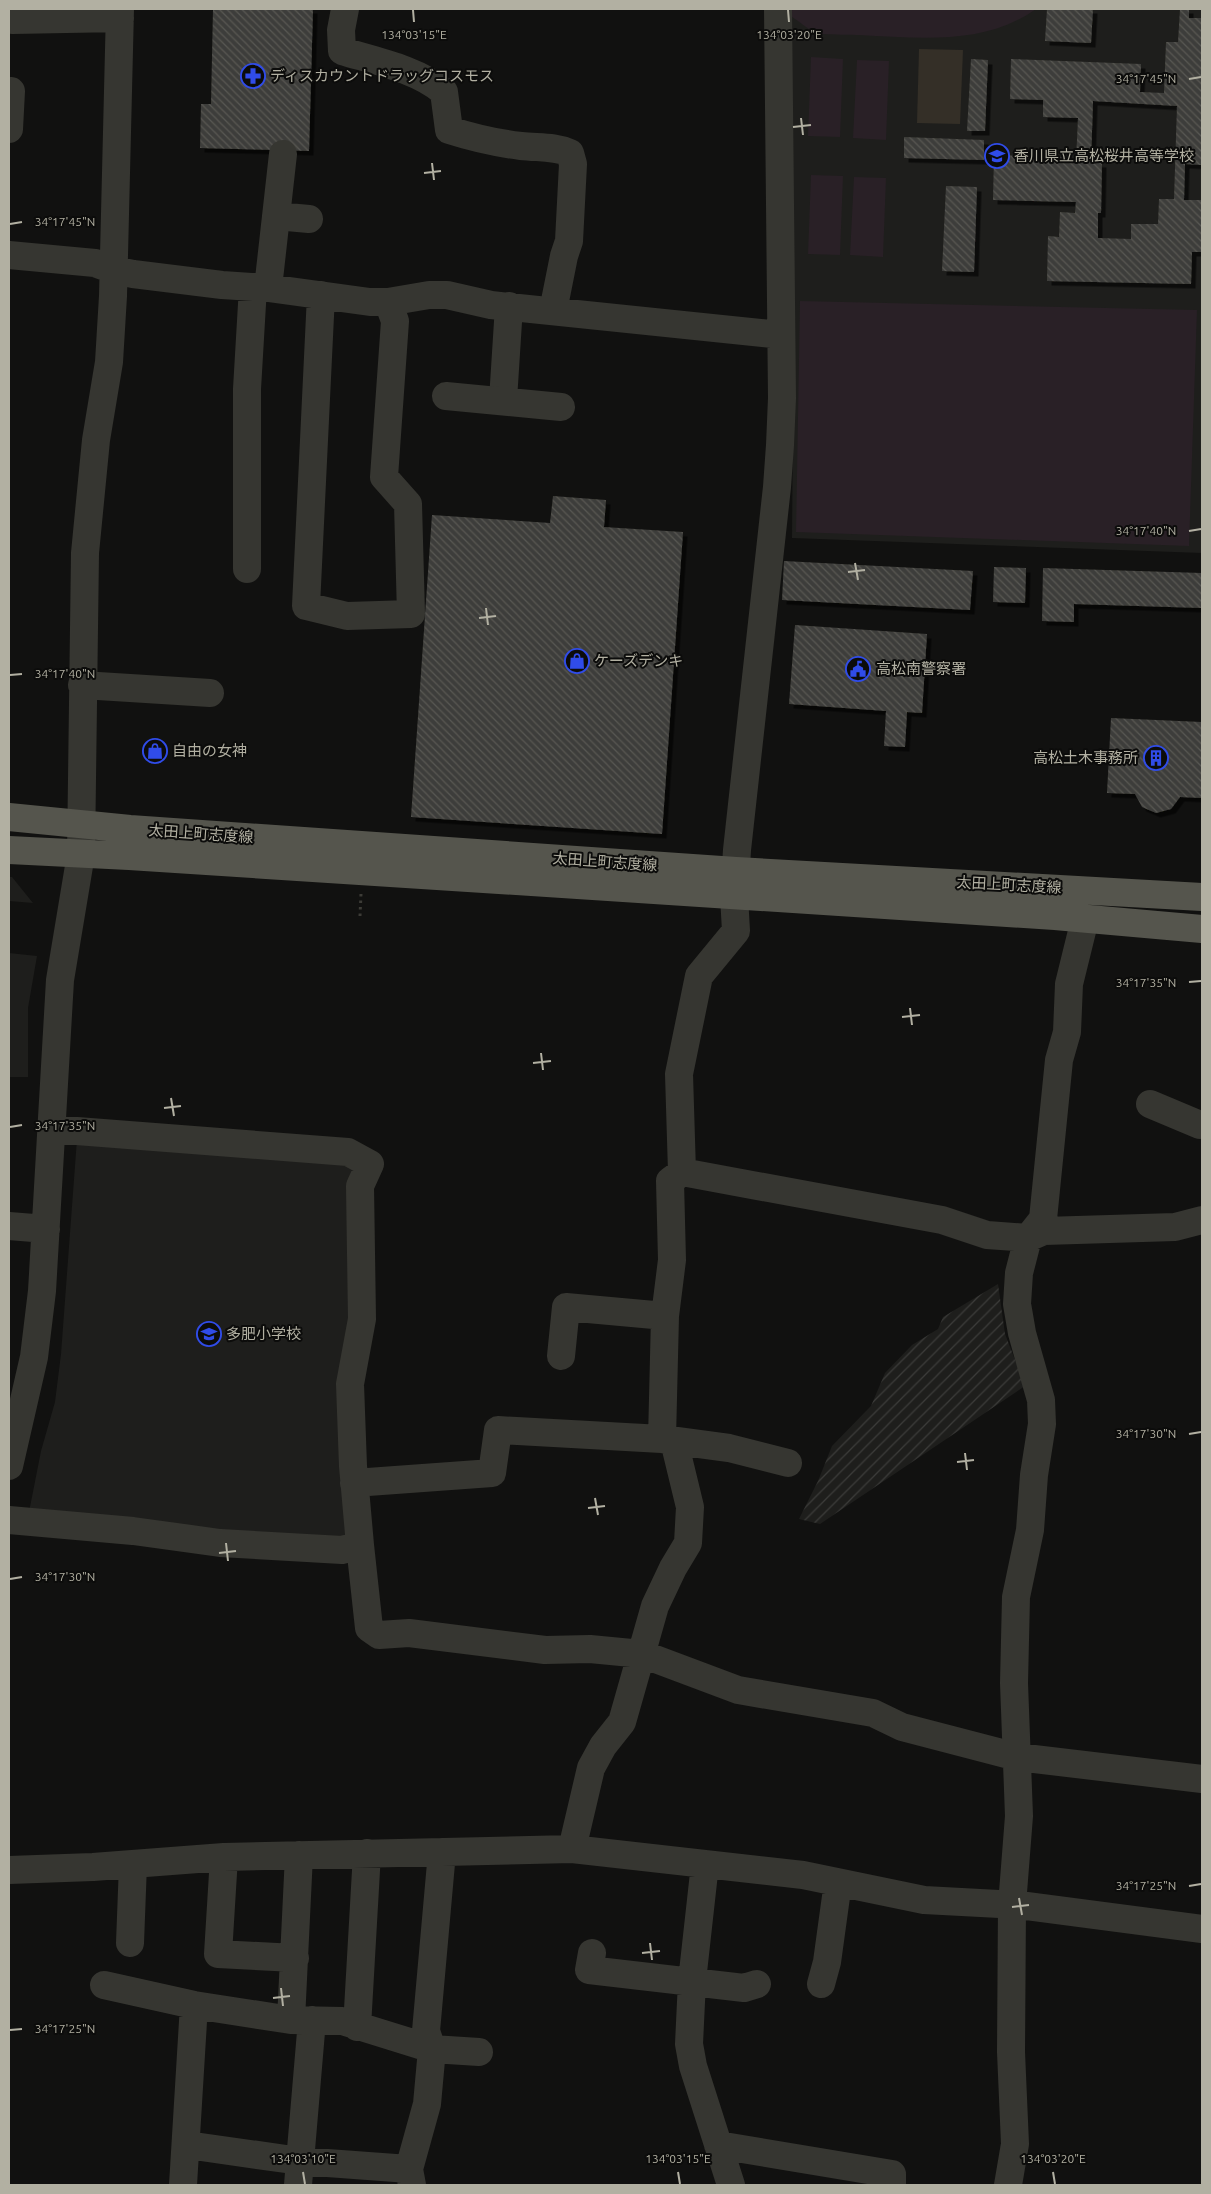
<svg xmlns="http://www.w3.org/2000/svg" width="1211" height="2194" viewBox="0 0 1211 2194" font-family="Ubuntu,'Noto Sans JP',sans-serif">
  <defs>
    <pattern id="industrial-furrows" width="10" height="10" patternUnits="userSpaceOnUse" patternTransform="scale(1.25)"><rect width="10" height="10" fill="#1e1e1c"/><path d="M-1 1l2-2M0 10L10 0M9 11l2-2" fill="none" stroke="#3c3c3a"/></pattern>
    <pattern id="building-back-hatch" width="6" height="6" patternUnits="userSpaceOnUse" patternTransform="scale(1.25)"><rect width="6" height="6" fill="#3e3e3a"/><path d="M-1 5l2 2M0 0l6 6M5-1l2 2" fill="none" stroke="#585753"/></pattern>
    <filter id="shadow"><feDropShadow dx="4.5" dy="4.5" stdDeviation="0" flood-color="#0009"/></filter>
  </defs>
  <rect width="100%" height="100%" fill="#111110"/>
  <path fill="#1e1e1c" d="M789,9H1202V553L792,538L794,287Z
    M9,877H12L33,903L9,901Z
    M9,953L37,956L28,1008V1077H9Z
    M77,1139L365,1165L352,1530L342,1538H300L29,1512L41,1451L55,1402L61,1354Z"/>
  <path fill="url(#industrial-furrows)" d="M998,1284L1005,1334L1025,1386L820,1524L799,1519L818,1481L832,1446L871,1406L885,1373L912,1345L938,1329L943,1317Z"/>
  <path fill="#292026" d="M792,9H1036C984,46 920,38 859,35C848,34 824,36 814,32C806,28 799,21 792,17Z
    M811,57L843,59L840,137L808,136Z
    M857,60L889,61L886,140L853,138Z
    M811,175L843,176L840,255L808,254Z
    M854,177L886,178L883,257L850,255Z
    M800,301L1197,310L1189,546L796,532Z"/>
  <path fill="#342f27" d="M919,49L963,50L960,124L917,123Z"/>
  <path fill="url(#building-back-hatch)" fill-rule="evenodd" filter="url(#shadow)" d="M213,9H313L309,151L200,148L201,104H211Z
    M1047,9H1093L1091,43L1045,41Z
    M1180,9H1189V18H1202V165L1185,164L1184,200H1202V252H1192L1191,284L1047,281L1048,236L1059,237L1060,212L1075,213L1076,202L993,200L994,155L1066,157V162L1076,161L1078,118L1043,117V100L1010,99L1011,59L1141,64L1140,92L1164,93L1166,42H1178ZM1093,101L1177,106L1174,199H1159L1158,224H1131V239L1098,238V213H1101L1102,163L1091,162Z
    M971,59L988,60L985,131H967Z
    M904,137L984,140V160L904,158Z
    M946,186L977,187L974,272L942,271Z
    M553,496L606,500L604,527L683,532L662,834L411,817L432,515L550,523Z
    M784,561L973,571L970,610L782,600Z
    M994,567L1026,568L1025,603L993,602Z
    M1043,568L1202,573V608L1074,604V622L1042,621Z
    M795,625L927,634L922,713L907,712L905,747L884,746L886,711L789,704Z
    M1111,718L1202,722V798L1180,797L1171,809L1156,813L1142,807L1135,794L1107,793Z"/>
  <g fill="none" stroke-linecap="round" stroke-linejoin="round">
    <path stroke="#3d3c37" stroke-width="3" stroke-dasharray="2.5 4" stroke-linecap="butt" d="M360,916L361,894"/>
    <path stroke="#363631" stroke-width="28" d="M345,9L341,30L342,51C375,61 417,69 444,92L449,130C474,138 496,143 521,146C539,148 554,146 570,153L573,164L569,241L564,256L553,311
      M9,18L12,20L120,18
      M9,129L11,91
      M276,216L309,219
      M9,255L95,263L114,270L133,274L222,285L268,288L370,302H388L429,295H447L491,305L781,335
      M268,288L283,154
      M321,295L306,606L347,616L411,614L408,504L384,477L395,321L388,302
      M446,396L561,407
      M503,400L509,306
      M247,569V389L253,287
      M82,685L210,693
      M1150,1104L1200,1125
      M682,1172L942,1220L987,1235L1028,1238L1044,1231L1175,1227L1202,1220
      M9,1226L46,1229
      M561,1356L566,1307L665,1316
      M662,1439L729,1448L788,1463
      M9,1466L34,1357L42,1291L60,980L81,854L85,553L96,440L109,362L113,296L120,9
      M354,1483L492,1473L498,1430L662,1439L665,1316L672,1260L670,1181L682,1172L679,1074L699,976L736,931L734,896L737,850L777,487L780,445L782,398L778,9
      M9,1520L133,1531L220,1543L342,1550L360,1545L353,1466L350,1384L362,1319L360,1186L370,1164L348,1152L51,1129
      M360,1545L369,1628L379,1635L409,1633L545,1650L590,1649L642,1654L738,1690L873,1713L902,1727L1017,1757L1202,1779
      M572,1849L591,1768L603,1746L622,1722L655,1606L673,1568L688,1543L690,1507L674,1441
      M224,1857L218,1954L295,1958
      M705,1864L692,1981L689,2044L693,2066L731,2185
      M9,1870L93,1867L224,1857L572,1849L803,1875L924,1900L1019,1905L1202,1929
      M130,1943L133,1864
      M592,1953L589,1970L744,1988L757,1984
      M821,1984L827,1962L838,1882
      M104,1985L194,2005L291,2020L342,2021L432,2049L479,2052
      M291,2020L299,1855
      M357,2027L367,1853
      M187,2145L300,2161L409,2169
      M718,2145L892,2174V2185
      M183,2185L194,2005
      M298,2185L312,2020
      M412,2185L409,2169L427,2104L432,2049L426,2031L442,1852
      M1008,2185L1015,2144L1011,2052L1012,1905L1019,1816L1014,1683L1016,1597L1030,1530L1034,1475L1042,1424L1041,1400L1022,1333L1017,1304L1019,1273L1028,1238L1043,1219L1059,1060L1067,1032L1069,984L1085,919"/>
    <path stroke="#55554d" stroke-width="28" d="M9,817L130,829L736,871L1202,897
      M9,850L129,856L1055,916L1202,929"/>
  </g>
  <path fill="none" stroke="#b2b0a2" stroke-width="2" d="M413,10L414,22M788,10L789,22M1189,79L1201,77M801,118L803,135M793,127L811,125M432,163L434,180M424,173L441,171M10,224L22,222M1189,531L1201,529M855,563L858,580M848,572L865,570M486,608L488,625M479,618L496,616M10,675L22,674M1189,982L1201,981M910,1008L912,1025M902,1017L920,1015M541,1053L543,1070M533,1063L551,1061M171,1098L174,1116M164,1108L181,1106M10,1127L22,1125M1189,1434L1201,1432M965,1453L967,1470M957,1462L974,1460M595,1498L598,1515M588,1508L605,1506M226,1543L228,1561M219,1553L236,1551M10,1579L22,1577M1189,1886L1201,1884M1019,1898L1022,1915M1012,1907L1029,1905M650,1943L652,1960M642,1953L660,1951M281,1988L283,2006M273,1998L290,1996M10,2030L22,2029M303,2172L305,2184M678,2172L680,2184M1053,2172L1055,2184"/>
  <defs>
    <symbol id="pharmacy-ring" viewBox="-11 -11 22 22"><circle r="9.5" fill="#0c0c0b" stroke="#304ce9" stroke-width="1.5"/><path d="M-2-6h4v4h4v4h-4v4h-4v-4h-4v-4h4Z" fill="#304ce9"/></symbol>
    <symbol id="school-ring" viewBox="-11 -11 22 22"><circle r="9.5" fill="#0c0c0b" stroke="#304ce9" stroke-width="1.5"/><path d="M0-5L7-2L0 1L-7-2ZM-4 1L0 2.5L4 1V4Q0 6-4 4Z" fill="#304ce9"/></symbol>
    <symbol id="shop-ring" viewBox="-11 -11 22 22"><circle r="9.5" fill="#0c0c0b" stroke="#304ce9" stroke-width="1.5"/><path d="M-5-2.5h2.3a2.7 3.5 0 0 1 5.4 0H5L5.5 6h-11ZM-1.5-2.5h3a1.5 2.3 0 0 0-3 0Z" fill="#304ce9"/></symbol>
    <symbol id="civic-ring" viewBox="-11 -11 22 22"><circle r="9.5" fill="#0c0c0b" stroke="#304ce9" stroke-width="1.5"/><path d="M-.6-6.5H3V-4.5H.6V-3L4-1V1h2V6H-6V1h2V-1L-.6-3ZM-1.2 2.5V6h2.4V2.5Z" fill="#304ce9"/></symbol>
    <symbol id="building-ring" viewBox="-11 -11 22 22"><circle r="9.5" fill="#0c0c0b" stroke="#304ce9" stroke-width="1.5"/><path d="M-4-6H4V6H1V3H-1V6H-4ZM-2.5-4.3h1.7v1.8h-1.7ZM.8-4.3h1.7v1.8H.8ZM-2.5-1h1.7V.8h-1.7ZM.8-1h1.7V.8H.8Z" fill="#304ce9"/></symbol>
  </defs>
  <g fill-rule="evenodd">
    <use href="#pharmacy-ring" x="239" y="62" width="28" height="28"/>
    <use href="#school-ring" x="983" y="142" width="28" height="28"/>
    <use href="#shop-ring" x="563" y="647" width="28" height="28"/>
    <use href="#civic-ring" x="844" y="655" width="28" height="28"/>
    <use href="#shop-ring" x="141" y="737" width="28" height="28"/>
    <use href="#building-ring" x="1142" y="744" width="28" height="28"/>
    <use href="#school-ring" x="195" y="1320" width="28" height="28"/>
  </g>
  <g text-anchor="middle" stroke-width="4" stroke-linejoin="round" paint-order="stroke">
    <g font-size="15" fill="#b2b0a2" stroke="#0c0c0b" text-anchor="start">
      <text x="270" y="81">ディスカウントドラッグコスモス</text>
      <text x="1014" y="161">香川県立高松桜井高等学校</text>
      <text x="594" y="666">ケーズデンキ</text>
      <text x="876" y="674">高松南警察署</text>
      <text x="172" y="756">自由の女神</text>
      <text x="1138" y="763" text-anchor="end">高松土木事務所</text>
      <text x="226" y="1339">多肥小学校</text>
    </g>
    <g font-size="15" fill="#b2b0a2" stroke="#0c0c0b">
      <text transform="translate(201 834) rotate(4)" y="5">太田上町志度線</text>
      <text transform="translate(605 862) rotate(4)" y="5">太田上町志度線</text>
      <text transform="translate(1009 885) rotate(3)" y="5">太田上町志度線</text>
    </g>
  </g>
  <g font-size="12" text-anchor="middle" fill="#b2b0a2" stroke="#0c0c0b" stroke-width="4" stroke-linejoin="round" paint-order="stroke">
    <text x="414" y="39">134°03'15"E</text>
    <text x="789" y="39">134°03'20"E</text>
    <text x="1146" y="83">34°17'45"N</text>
    <text x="65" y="226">34°17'45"N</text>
    <text x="1146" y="535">34°17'40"N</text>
    <text x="65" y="678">34°17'40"N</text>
    <text x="1146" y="987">34°17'35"N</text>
    <text x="65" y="1130">34°17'35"N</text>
    <text x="1146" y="1438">34°17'30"N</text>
    <text x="65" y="1581">34°17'30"N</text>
    <text x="1146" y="1890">34°17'25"N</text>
    <text x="65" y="2033">34°17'25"N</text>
    <text x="303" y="2163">134°03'10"E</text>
    <text x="678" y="2163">134°03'15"E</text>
    <text x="1053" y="2163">134°03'20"E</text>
  </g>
  <rect width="1211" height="2194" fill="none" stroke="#b2b0a2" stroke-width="20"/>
</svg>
